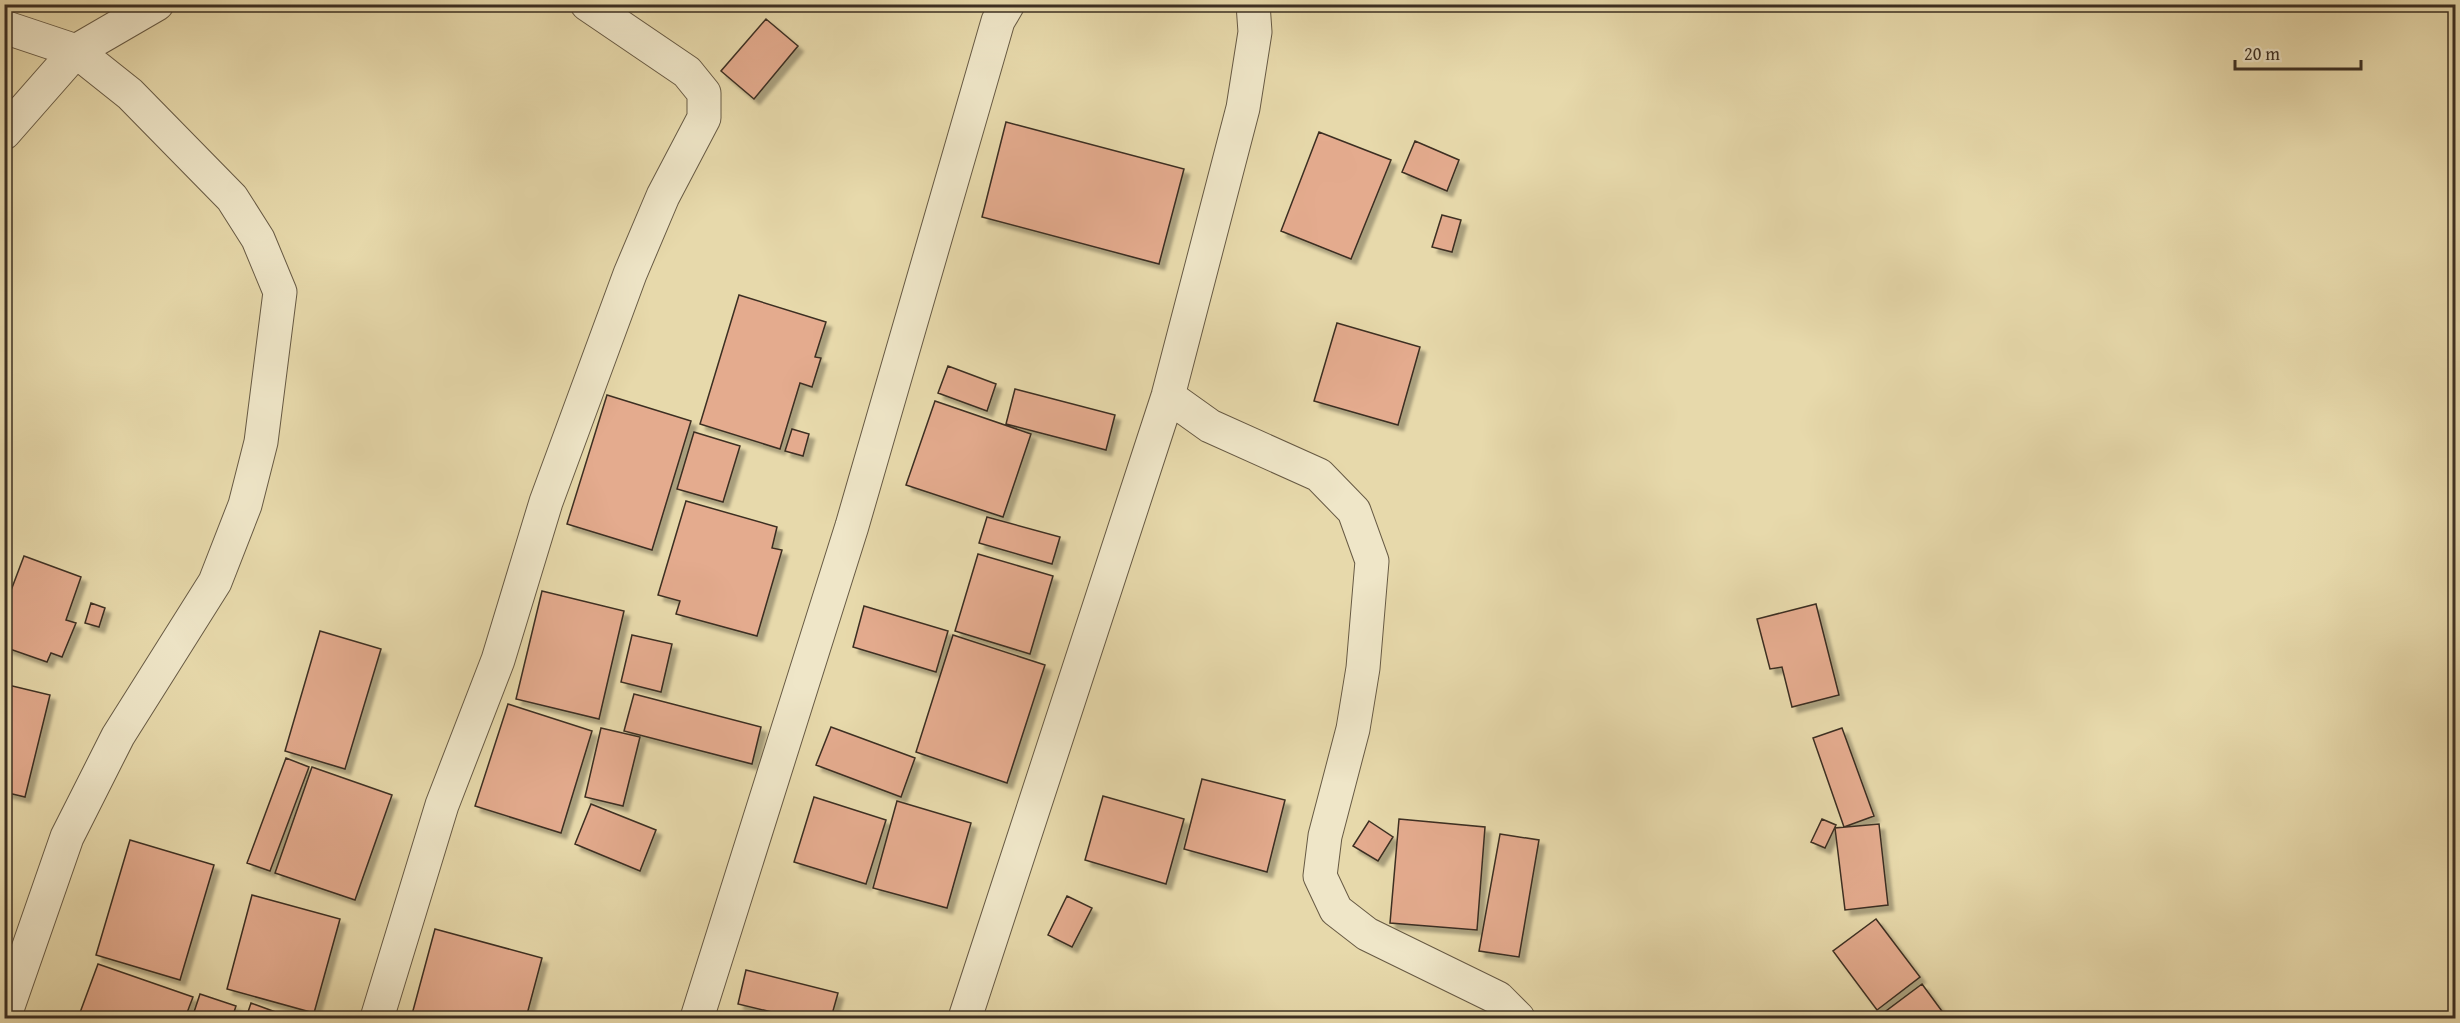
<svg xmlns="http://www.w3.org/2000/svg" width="2460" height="1023" viewBox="0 0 2460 1023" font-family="'Gentium Book Plus',serif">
  <defs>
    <filter id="shadow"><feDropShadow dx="5.5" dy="5.5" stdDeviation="1.5" flood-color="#0004"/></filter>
  </defs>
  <rect width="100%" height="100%" fill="#e7d9ab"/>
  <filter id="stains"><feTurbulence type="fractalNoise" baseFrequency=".00333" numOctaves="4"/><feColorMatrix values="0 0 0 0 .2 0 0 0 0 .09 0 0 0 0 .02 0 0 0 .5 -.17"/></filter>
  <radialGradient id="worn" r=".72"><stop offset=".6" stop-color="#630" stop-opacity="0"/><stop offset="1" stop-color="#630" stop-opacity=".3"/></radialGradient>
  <path fill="#e4ab8e" stroke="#3c2f22" stroke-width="1.5" filter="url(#shadow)" d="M766,19L798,46L754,99L721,71Z
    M1006,122L1184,169L1159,264L982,217Z
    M1319,132L1391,160L1351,259L1281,231Z
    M1415,141L1459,160L1447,191L1402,172Z
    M1442,215L1461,220L1452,252L1432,247Z
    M739,295L826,322L815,357L821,358L812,387L800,383L780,449L700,424Z
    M1337,323L1420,347L1398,425L1314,401Z
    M948,366L996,384L987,411L938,393Z
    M1015,389L1115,415L1106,450L1006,424Z
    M607,395L691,421L652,550L567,524Z
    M935,401L1031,434L1003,517L906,485Z
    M792,429L809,434L803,456L785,451Z
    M694,432L740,446L723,502L677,489Z
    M686,501L777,527L772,548L782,550L757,636L676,614L680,601L658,595Z
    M987,517L1060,537L1052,564L979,543Z
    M978,554L1053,576L1030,654L955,631Z
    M24,556L81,577L66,620L76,623L62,657L51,653L47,662L4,647V609Z
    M542,591L624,611L599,719L516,699Z
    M91,603L105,608L99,627L85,623Z
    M1816,604L1839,695L1792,707L1782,667L1770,669L1757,619Z
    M864,606L948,631L936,672L853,647Z
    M320,631L381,649L345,769L285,751Z
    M632,635L672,644L661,692L621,682Z
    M953,635L1045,665L1007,783L916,752Z
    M4,684L50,695L25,797L4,792Z
    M634,694L761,727L752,764L624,731Z
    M508,704L592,731L561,833L475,806Z
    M831,727L915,758L901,797L816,765Z
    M601,728L640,737L623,806L585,797Z
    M1842,728L1874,816L1844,827L1813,738Z
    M286,758L309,767L270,871L247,863Z
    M312,767L392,795L355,900L275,873Z
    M1202,779L1285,800L1267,872L1184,849Z
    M1103,796L1184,819L1166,884L1085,860Z
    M814,797L886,820L866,884L794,862Z
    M897,801L971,823L947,908L873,888Z
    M591,804L656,830L640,871L575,844Z
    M1399,819L1485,827L1477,930L1390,923Z
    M1822,819L1836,825L1825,848L1811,842Z
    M1369,821L1393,837L1378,861L1353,846Z
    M1879,824L1888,905L1845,910L1835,828Z
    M1500,834L1539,840L1519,957L1479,951Z
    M130,840L214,865L180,980L96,955Z
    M252,895L340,919L314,1013L227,989Z
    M1067,896L1092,908L1072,947L1048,935Z
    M1876,919L1920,977L1877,1010L1833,951Z
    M435,929L542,958L526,1018H411Z
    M98,964L193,997L185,1018H78Z
    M746,970L838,993L831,1018H797L738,1004Z
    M1922,984L1947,1018H1885L1882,1014Z
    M200,994L236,1006L232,1018H192Z
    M251,1003L292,1018H246Z
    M742,1013L761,1018H740Z"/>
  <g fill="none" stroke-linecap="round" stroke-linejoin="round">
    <defs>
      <path id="minor" d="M4,27L76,51L130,94L232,198L258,239L280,292L261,442L245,505L215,582L118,736L67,837L4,1018
        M4,133L76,51L157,4
        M1168,396L1210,426L1319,475L1354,511L1372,561L1363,668L1353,729L1325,836L1320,876L1336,910L1367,934L1498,998L1518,1018
        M377,1018L442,805L498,660L546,502L630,274L663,196L704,118V93L687,72L587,4
        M697,1018L852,526L998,21L1008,4
        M965,1018L1168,396L1243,108L1255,32L1253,4"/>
    </defs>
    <use href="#minor" stroke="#675a44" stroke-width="35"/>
    <use href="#minor" stroke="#efe6c8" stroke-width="33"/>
  </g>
  <rect width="2460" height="1023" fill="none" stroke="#e7d9ab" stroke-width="24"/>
  <rect x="6" y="6" width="2448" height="1011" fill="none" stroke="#3c2f22" stroke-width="3"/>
  <rect x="12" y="12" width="2436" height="999" fill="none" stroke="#3c2f22" stroke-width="1.5"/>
  <path d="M2235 60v9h126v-9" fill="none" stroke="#3c2f22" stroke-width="3"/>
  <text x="2244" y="60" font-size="18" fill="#3c2f22" stroke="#efe6c8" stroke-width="4.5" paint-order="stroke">20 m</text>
  <rect width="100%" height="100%" filter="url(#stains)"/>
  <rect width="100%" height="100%" fill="url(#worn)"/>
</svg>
